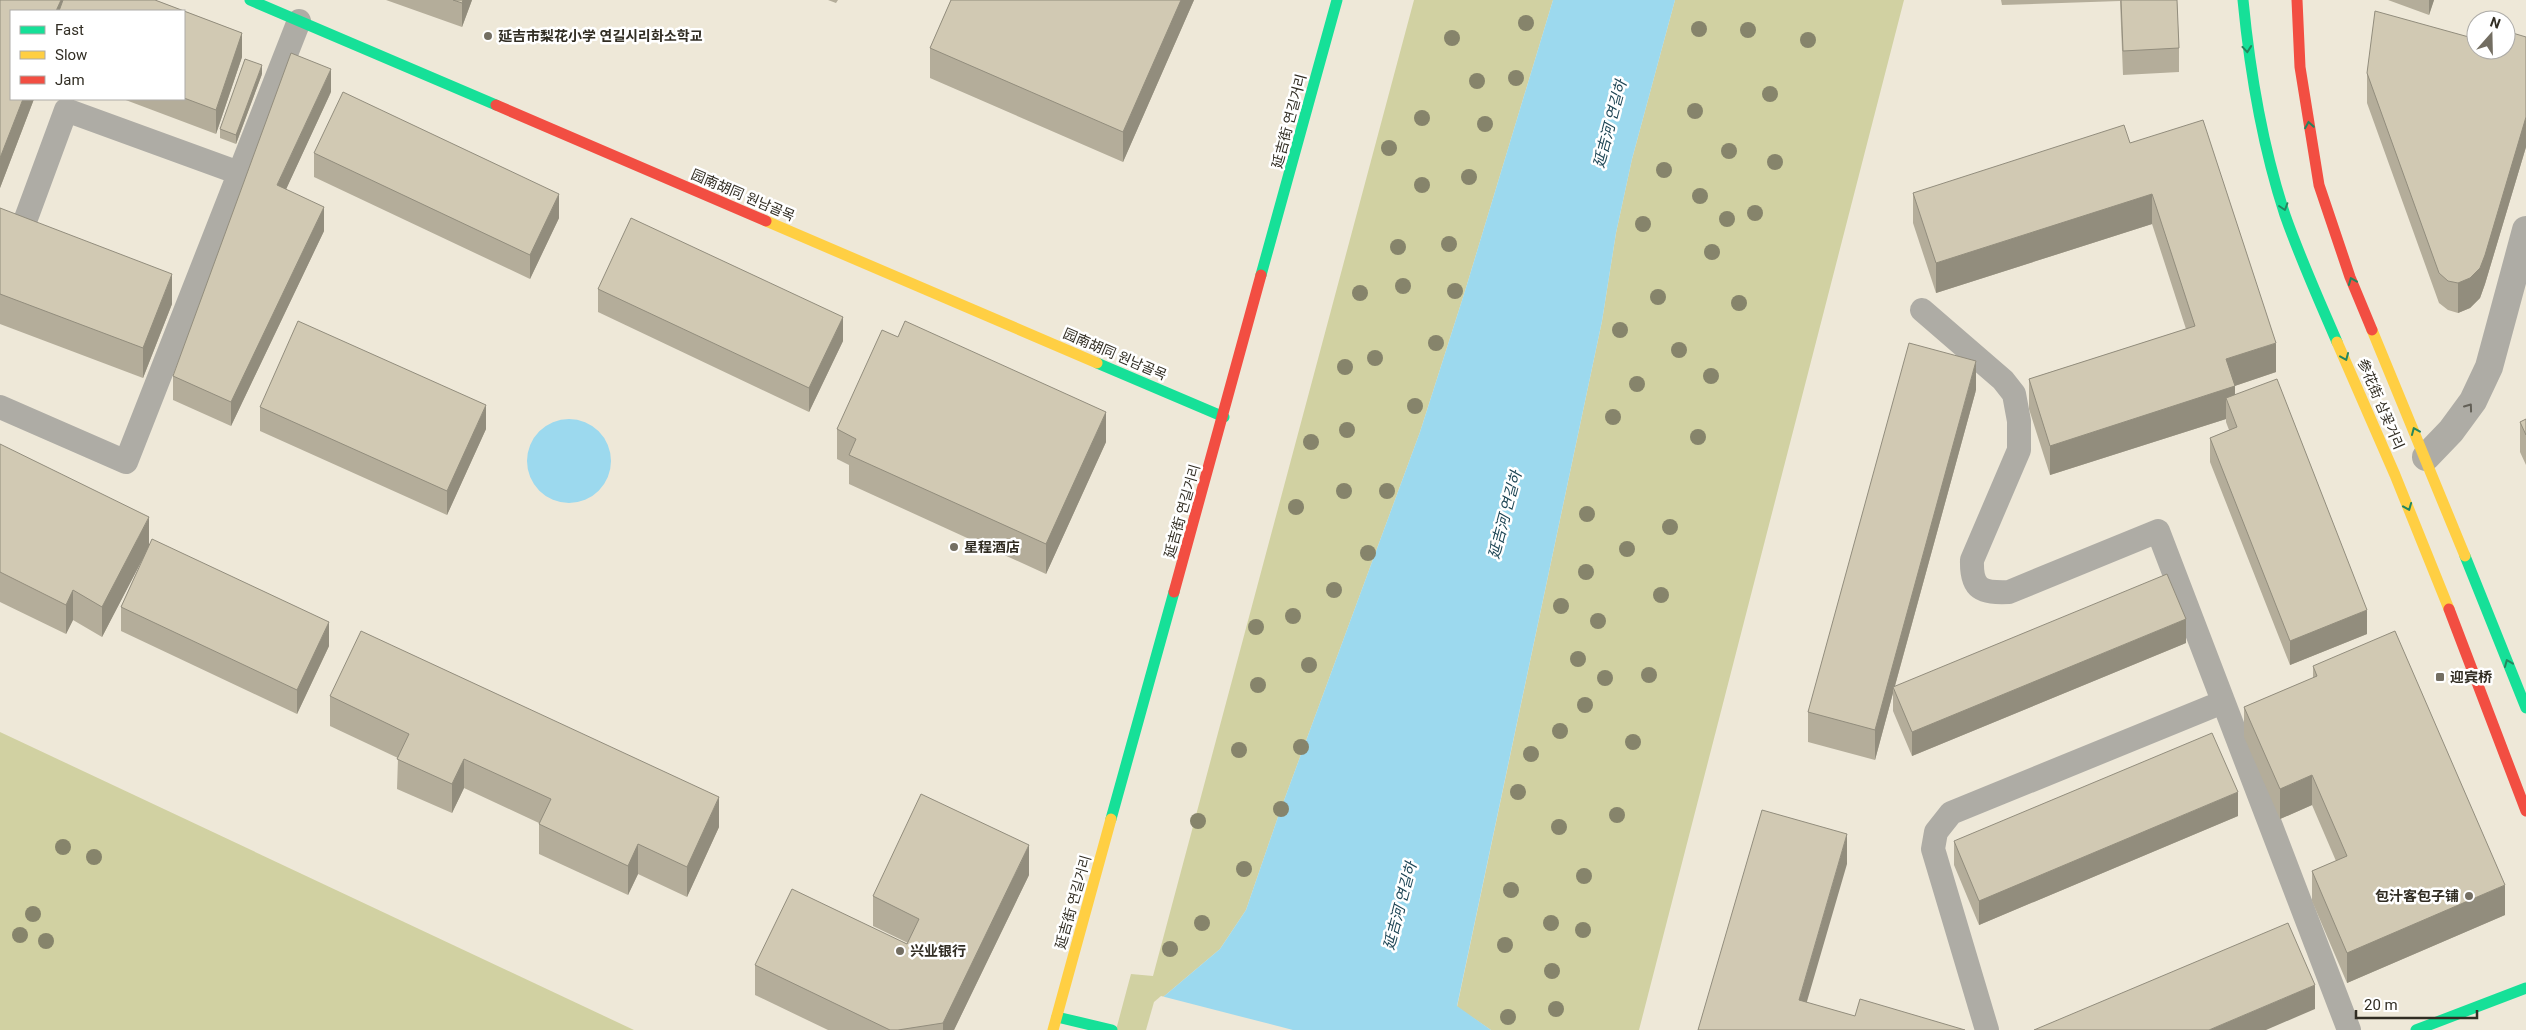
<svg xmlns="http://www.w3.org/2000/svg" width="2526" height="1030" viewBox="0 0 2526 1030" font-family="Roboto,'Noto Sans SC','Noto Sans KR',sans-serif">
  <rect width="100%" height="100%" fill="#eee8d8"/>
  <path fill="#d1d1a2" d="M1414,0H1553L1465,291L1420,432L1279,814L1246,910L1220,949L1156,1003L1149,1030H1116L1131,974L1153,976Z
    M1675,0H1904L1639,1030H1491L1457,1007L1602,321L1616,233L1632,159Z
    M0,732L634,1030H0Z"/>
  <path fill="#9cd9ee" d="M1553,0H1675L1632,159L1616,233L1602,321L1457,1006L1491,1030H1149L1156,1003L1220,949L1246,910L1279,814L1420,432L1465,291Z
    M527 461a42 42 0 1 1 84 0a42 42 0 1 1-84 0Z"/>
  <path fill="#eee8d8" d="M1161,996L1293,1030H1146L1154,1002Z"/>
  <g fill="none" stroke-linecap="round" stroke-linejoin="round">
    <path stroke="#aeaca5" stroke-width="24" d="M39,238L21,232L66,110L239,173
      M1922,310L2003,380L2014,394L2019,421V450L1972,560C1971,590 1982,593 2009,592L2158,531L2349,1030
      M0,407L126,462L299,21
      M1987,1030L1933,849L1936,832L1951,813L2223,702"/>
    <path stroke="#aeaca5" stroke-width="28" d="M2426,457L2451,431L2473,401L2489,367L2526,230"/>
    <path stroke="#16e098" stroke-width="11" d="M250,0L496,105
      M2243,0C2250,73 2262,145 2285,215C2300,258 2319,300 2337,342
      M1261,275L1337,0
      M1097,363L1224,417
      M2465,556L2526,708
      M1111,819L1174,592
      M1057,1017L1112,1030
      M2416,1030L2526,988"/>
    <path stroke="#ffcf43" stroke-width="11" d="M766,221L1097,363
      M2372,330L2465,556
      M2337,342L2395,475L2449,609
      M1053,1030L1111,819"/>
    <path stroke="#f24e42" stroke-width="11" d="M2297,0L2300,67L2319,185L2350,277L2372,330
      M496,105L766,221
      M1174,592L1261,275
      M2449,609L2526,811"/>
  </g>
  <g fill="#86846b">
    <circle cx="1526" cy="23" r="8"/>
    <circle cx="1699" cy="29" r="8"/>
    <circle cx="1748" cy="30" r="8"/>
    <circle cx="1452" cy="38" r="8"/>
    <circle cx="1808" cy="40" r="8"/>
    <circle cx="1516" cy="78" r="8"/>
    <circle cx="1477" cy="81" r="8"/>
    <circle cx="1770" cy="94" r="8"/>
    <circle cx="1695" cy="111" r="8"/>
    <circle cx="1422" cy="118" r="8"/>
    <circle cx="1485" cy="124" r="8"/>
    <circle cx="1389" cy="148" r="8"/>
    <circle cx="1729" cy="151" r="8"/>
    <circle cx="1775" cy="162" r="8"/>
    <circle cx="1664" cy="170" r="8"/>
    <circle cx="1469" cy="177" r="8"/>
    <circle cx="1422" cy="185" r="8"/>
    <circle cx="1700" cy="196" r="8"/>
    <circle cx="1755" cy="213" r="8"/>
    <circle cx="1727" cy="219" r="8"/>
    <circle cx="1643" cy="224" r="8"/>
    <circle cx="1449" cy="244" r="8"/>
    <circle cx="1398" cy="247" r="8"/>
    <circle cx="1712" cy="252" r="8"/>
    <circle cx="1403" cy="286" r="8"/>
    <circle cx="1455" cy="291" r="8"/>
    <circle cx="1360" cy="293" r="8"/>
    <circle cx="1658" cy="297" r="8"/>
    <circle cx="1739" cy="303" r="8"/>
    <circle cx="1620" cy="330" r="8"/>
    <circle cx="1436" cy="343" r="8"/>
    <circle cx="1679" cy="350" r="8"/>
    <circle cx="1375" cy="358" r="8"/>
    <circle cx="1345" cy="367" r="8"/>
    <circle cx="1711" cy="376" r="8"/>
    <circle cx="1637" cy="384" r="8"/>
    <circle cx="1415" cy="406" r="8"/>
    <circle cx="1613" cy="417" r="8"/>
    <circle cx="1347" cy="430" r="8"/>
    <circle cx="1698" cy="437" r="8"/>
    <circle cx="1311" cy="442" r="8"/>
    <circle cx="1344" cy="491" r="8"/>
    <circle cx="1387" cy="491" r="8"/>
    <circle cx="1296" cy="507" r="8"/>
    <circle cx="1587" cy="514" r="8"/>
    <circle cx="1670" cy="527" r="8"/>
    <circle cx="1627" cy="549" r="8"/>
    <circle cx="1368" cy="553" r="8"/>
    <circle cx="1586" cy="572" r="8"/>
    <circle cx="1334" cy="590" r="8"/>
    <circle cx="1661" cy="595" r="8"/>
    <circle cx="1561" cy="606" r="8"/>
    <circle cx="1293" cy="616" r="8"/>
    <circle cx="1598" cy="621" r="8"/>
    <circle cx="1256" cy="627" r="8"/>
    <circle cx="1578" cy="659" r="8"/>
    <circle cx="1309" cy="665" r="8"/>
    <circle cx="1649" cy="675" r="8"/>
    <circle cx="1605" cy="678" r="8"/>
    <circle cx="1258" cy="685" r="8"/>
    <circle cx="1585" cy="705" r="8"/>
    <circle cx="1560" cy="731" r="8"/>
    <circle cx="1633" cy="742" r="8"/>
    <circle cx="1301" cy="747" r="8"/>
    <circle cx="1239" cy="750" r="8"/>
    <circle cx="1531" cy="754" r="8"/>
    <circle cx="1518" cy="792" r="8"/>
    <circle cx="1281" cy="809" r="8"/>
    <circle cx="1617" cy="815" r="8"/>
    <circle cx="1198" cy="821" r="8"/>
    <circle cx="1559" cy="827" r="8"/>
    <circle cx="63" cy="847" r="8"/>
    <circle cx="94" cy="857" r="8"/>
    <circle cx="1244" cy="869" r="8"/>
    <circle cx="1584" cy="876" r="8"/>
    <circle cx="1511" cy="890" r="8"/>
    <circle cx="33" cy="914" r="8"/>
    <circle cx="1202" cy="923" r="8"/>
    <circle cx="1551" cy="923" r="8"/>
    <circle cx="1583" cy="930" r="8"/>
    <circle cx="20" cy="935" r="8"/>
    <circle cx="46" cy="941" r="8"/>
    <circle cx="1505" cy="945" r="8"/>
    <circle cx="1170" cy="949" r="8"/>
    <circle cx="1552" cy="971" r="8"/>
    <circle cx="1556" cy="1009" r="8"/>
    <circle cx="1508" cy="1017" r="8"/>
  </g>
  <path fill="#b4ad9a" d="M0,0H155L242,33V57L216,134L123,99H184V11H11V99H34L0,188Z
    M386,0H472L462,27Z
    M828,0H838L836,3Z
    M951,0H1194L1123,162L930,78V48Z
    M2001,0H2177L2179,48V72L2123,75L2120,1L2002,5Z
    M2388,0H2434L2429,15Z
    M2526,37V147L2485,284L2480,298L2470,308L2458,313L2448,310L2439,303L2367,103V73L2476,50Z
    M262,74L236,144L220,138V129Z
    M331,92L286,189L324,231L231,426L173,400V376Z
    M2130,143L2276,372L2234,386L2235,395L2367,634L2290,665L2210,462V438L2229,430L2226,422V419L2050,475L2029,409V379L2186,329L2152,224L1936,293L1913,223V193Z
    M314,153L559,218L530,279L314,177Z
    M0,208L172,304L143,378L0,324Z
    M598,289L843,341L809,412L598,312Z
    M1976,390L1895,686L2186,643L1912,756L1893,711V693L1875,760L1808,742V712Z
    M260,407L486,429L447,515L260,431Z
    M2526,419V465L2520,452V422Z
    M837,429L1106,442L1046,574L849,484V465L837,459Z
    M0,444L149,547L329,646L297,714L121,631V607L148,548L102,637L73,620L66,634L0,602Z
    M2313,666L2505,915L2347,983L2312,901V871L2336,861L2312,805L2280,819L2244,737V707L2313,678Z
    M330,696L719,827L687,897L638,874L628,895L539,854V823L464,788L452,813L397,789L398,758L330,726Z
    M2238,816L1979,925L1954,865V841Z
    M1029,875L954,1030H828L755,995V965L907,944L908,943L873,926V896Z"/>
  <path fill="#928d7d" d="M61,0H72L68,11H56Z
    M463,0H472L462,27V3Z
    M1181,0H1194L1123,162V132Z
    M2429,0H2434L2429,15Z
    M242,33V57L216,134V110Z
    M262,65V74L236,144V135Z
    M331,69V92L277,209V185Z
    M23,99H34L0,188V158Z
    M2526,117V147L2485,284L2480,298L2470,308L2458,313V283Z
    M559,194V218L530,279V255Z
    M2152,194V224L1936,293V263Z
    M324,207V231L231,426V402Z
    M172,274V304L143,378V348Z
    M843,317V341L809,412V388Z
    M2276,343V372L2226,389V359Z
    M1976,361V390L1894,689L1893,687V693L1875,760V730Z
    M2235,386V416L2226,398V419L2050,475V446Z
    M486,405V429L447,515V491Z
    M1106,412V442L1046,574V544Z
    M149,517V547L102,637V607Z
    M73,590V620L66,634V605Z
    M2367,610V634L2290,665V641Z
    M2186,619V643L1912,756V732Z
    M329,622V646L297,714V690Z
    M464,759V788L452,813V784Z
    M2312,775V805L2280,819V789Z
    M2238,792V816L1979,925V901Z
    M719,797V827L687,897V867Z
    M1847,834V864L1799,1029V1000Z
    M638,844V874L628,895V866Z
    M1029,845V875L954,1030H943V1023Z
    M2505,885V915L2347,983V953Z
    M2315,985V1009L2266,1030H2209Z"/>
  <path fill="#d1c9b3" stroke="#928d7d" d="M0,0H61L56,11H11V99H23L0,158Z
    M63,0H155L242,33L216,110L184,98V11H59Z
    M453,0H463L462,3Z
    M951,0H1181L1123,132L930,48Z
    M2121,0H2177L2179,48L2123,51Z
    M2375,11L2476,39V50H2506V31L2526,37V117L2485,255L2480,268L2470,278L2458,283L2448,281L2439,273L2367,73Z
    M291,53L331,69L277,185L324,207L231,402L173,376Z
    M245,59L262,65L236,135L220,129Z
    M343,92L559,194L530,255L314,153Z
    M2203,120L2276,343L2226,359L2235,386L2050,446L2029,379L2195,326L2152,194L1936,263L1913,193L2124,125L2130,143Z
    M0,208L172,274L143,348L0,294Z
    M631,218L843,317L809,388L598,289Z
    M298,321L486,405L447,491L260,407Z
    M905,321L1106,412L1046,544L849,455L856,439L837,429L882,330L898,337Z
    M1909,343L1976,361L1875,730L1808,712Z
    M2277,379L2367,610L2290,641L2210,438L2237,427L2226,398Z
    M2526,419V435L2520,422Z
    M0,444L149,517L102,607L73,590L66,605L0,572Z
    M152,539L329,622L297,690L121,607Z
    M2167,574L2186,619L1912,732L1893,687Z
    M361,631L719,797L687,867L638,844L628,866L539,824L551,799L464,759L452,784L397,759L409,734L330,696Z
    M2395,631L2505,885L2347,953L2312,871L2347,856L2312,775L2280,789L2244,707L2317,676L2313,666Z
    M2212,733L2238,792L1979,901L1954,841Z
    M921,794L1029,845L943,1023L898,1030H890L755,965L792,889L907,944L919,919L873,896Z
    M1762,810L1847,834L1799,1000L1855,1016L1860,999L1965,1030H1698Z
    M2288,923L2315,985L2209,1030H2034Z"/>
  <defs><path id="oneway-chevron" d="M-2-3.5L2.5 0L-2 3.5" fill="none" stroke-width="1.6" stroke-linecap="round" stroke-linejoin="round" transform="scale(1.25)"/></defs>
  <g stroke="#24865e">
    <use href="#oneway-chevron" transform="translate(2247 49) rotate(85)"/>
    <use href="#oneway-chevron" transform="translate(2309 125) rotate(-99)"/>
    <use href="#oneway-chevron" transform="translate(2284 207) rotate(72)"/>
    <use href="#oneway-chevron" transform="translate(2352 281) rotate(-112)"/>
    <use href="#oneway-chevron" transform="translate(2345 357) rotate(67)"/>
    <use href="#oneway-chevron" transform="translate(2415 431) rotate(-113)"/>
    <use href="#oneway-chevron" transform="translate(2408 507) rotate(68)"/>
    <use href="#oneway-chevron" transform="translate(2508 663) rotate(-112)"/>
  </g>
  <use stroke="#636057" href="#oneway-chevron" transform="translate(2469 407) rotate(-54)"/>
  <g fill="#736e62" stroke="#fff" stroke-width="2">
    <circle cx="488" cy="36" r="5"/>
    <circle cx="954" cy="547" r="5"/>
    <rect x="2435" y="672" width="10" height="10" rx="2.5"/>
    <circle cx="2469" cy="896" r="5"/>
    <circle cx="900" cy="951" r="5"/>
  </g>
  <g text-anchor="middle" stroke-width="5" stroke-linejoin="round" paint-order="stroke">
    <g font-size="14" font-weight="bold" fill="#312d23" stroke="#fff" text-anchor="start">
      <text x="498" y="41">延吉市梨花小学 연길시리화소학교</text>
      <text x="964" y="552">星程酒店</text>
      <text x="2450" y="682">迎宾桥</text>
      <text x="2459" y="901" text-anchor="end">包汁客包子铺</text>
      <text x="910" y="956">兴业银行</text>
    </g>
    <g font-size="14" fill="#312d23" stroke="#fff">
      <text transform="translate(1289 121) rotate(-75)" y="5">延吉街 연길거리</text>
      <text transform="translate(743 195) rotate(23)" y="5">园南胡同 원남골목</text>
      <text transform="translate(1115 354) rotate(23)" y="5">园南胡同 원남골목</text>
      <text transform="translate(2381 404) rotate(67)" y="5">参花街 삼꽃거리</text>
      <text transform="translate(1182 511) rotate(-74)" y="5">延吉街 연길거리</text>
      <text transform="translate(1073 902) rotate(-74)" y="5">延吉街 연길거리</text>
    </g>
    <g font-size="15" font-style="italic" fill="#1e4655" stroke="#fff">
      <text transform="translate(1610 124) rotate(-75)" y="5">延吉河 연길하</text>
      <text transform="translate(1505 515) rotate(-75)" y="5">延吉河 연길하</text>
      <text transform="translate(1400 906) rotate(-75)" y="5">延吉河 연길하</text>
    </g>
  </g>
  <rect x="10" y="10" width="175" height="90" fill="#ffffff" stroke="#adaba7"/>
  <rect x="20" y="26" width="25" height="8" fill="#16e098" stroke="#adaba7"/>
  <text x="55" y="35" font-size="15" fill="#312d23">Fast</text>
  <rect x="20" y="51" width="25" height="8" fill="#ffcf43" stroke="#adaba7"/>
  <text x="55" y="60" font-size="15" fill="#312d23">Slow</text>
  <rect x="20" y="76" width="25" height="8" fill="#f24e42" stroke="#adaba7"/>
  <text x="55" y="85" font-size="15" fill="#312d23">Jam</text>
  <g transform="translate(2491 35) rotate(20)"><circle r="24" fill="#ffffff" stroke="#adaba7"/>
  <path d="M0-4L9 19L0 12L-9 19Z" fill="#736e62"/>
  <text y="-8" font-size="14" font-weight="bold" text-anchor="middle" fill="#312d23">N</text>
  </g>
  <path d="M2356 1010v8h121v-8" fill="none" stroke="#312d23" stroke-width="2.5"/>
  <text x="2364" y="1010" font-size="15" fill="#312d23" stroke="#ffffff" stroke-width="4" paint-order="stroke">20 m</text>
</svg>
